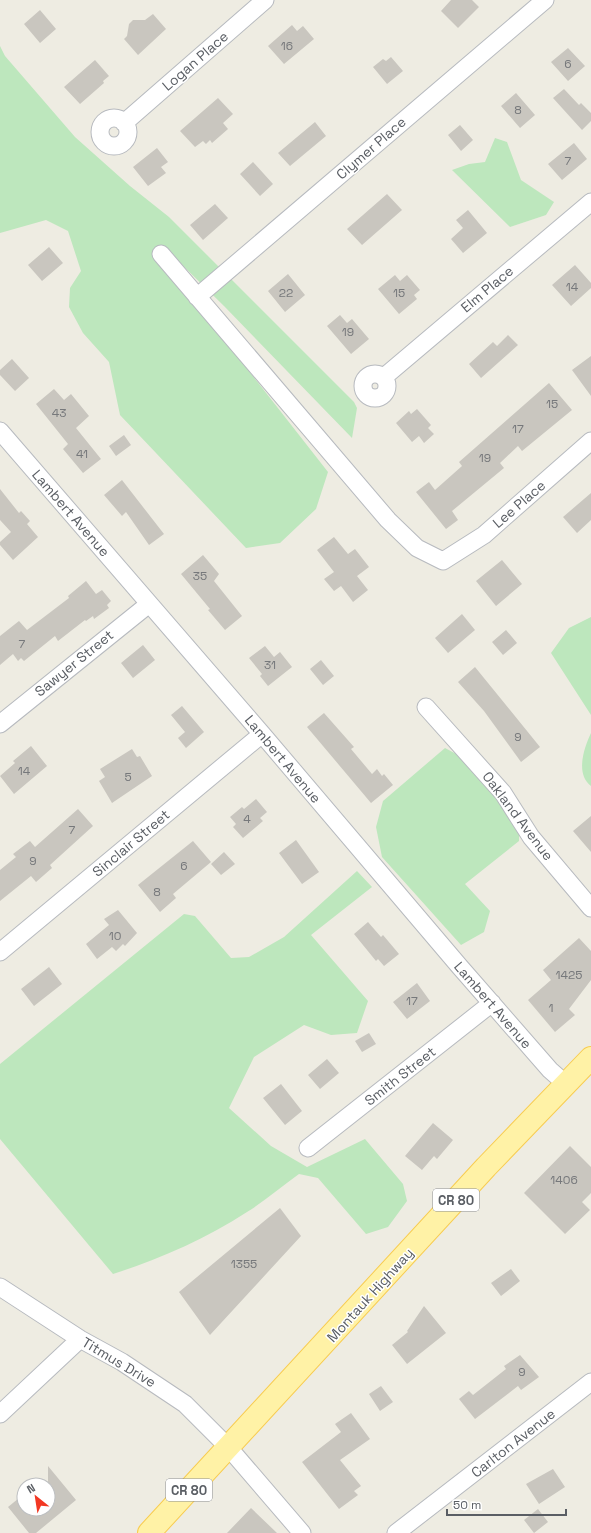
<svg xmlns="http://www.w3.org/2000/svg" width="591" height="1533" viewBox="0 0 591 1533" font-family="'Space Grotesk',sans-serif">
  <rect width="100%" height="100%" fill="#eeece2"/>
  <path fill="#bde7bd" d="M0,46L5,56L75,137L130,186L169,217L354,402L357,408L352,438L224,306L172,255L191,297L328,472L316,509L280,543L246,548L120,415L109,362L83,333L69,307L70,288L81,271L68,231L46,220L0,233Z
    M495,138L507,142L521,180L554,202L546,215L510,227L452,170L469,164L485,162Z
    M591,617V715L551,653L569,628Z
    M591,733V786C575,774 584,748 591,733Z
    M445,748L460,756L519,826V841L465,884L490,911L484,932L461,945L382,857L376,827L383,801Z
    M357,871L372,887L311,935L368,1001L357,1033L331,1035L304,1025L254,1057L229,1108L271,1146L307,1167L365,1139L403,1184L407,1201L388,1227L366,1234L318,1178L299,1174C282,1186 265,1201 247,1212C205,1239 160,1259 113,1274L0,1139V1064L184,914L195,916L231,958L249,957L284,937Z"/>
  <path fill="#c9c6bf" d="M451,0H472L479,7L458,28L441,11Z
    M40,10L56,29L40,43L24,24Z
    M153,14L166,29L138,55L124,39L127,36L129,24L133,20H145Z
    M292,25L297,31L303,26L314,39L284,64L268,46Z
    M568,48L585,66L568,81L551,62Z
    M391,57L403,71L387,84L373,67L383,59L386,61Z
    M95,60L109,76L103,81L104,83L80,104L64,87Z
    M564,89L579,105L581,103L591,113V121L582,130L553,98Z
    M516,93L535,115L520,128L501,106Z
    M218,98L233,114L223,123L228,129L212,143L210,140L206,144L203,141L195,147L180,131Z
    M315,122L326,136L290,166L278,153Z
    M460,125L473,140L461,151L448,135Z
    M574,143L587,159L562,180L548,164Z
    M157,148L168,162L161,167L166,173L148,186L133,167Z
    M253,162L273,184L260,196L240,174Z
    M387,194L402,210L362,245L347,229Z
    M215,204L228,218L203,240L190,225Z
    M468,210L487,233L463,253L451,239L463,228L456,220Z
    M49,247L63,263L42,281L28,265Z
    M575,265L591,283V288L571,306L552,285Z
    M288,274L305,295L285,312L268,291Z
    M395,275L400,281L407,275L420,290L414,295L417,299L399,314L378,289Z
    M340,315L347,323L352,319L369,339L351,354L327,326Z
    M508,335L518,345L481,378L469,364L493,342L497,346Z
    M591,356V396L572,370Z
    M12,359L29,378L15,391L0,375V370Z
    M549,383L572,410L522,451L518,446L500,463L504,468L452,511L458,520L446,529L416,492L429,482L435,490L462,466L459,462Z
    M54,389L64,400L71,394L89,416L76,428L101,459L83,473L63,449L68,444L36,404Z
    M417,409L431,425L428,428L434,434L424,443L419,436L412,442L396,423L409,411L411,414Z
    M124,435L131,445L116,456L109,446Z
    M122,480L164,534L149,545L126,512L122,516L104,495Z
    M0,489L19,513L21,511L30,521L27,524L38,537L13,560L0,545V542L11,532L0,520Z
    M591,493V520L577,533L563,517Z
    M334,537L348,554L355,549L369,567L357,576L368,590L353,602L341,586L334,591L324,579L334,572L317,550Z
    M203,555L219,574L214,581L242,616L225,630L208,610L210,609L181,574Z
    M502,560L522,584L496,606L476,581Z
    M86,581L96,594L102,590L111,601L107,605L109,608L94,619L93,616L86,621L85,620L58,641L55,636L24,661L21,658L18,661L13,654L0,665V636L19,621L27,630L69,598L68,596Z
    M462,614L475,630L448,653L435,638Z
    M506,630L517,643L503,655L492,642Z
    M143,645L155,660L133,678L121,663Z
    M265,646L274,657L280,652L292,667L268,686L260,676L262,674L249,658Z
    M321,660L334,676L323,685L310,669Z
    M475,667L540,747L521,762L484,711L458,682Z
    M182,706L204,732L186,748L178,738L185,732L171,715Z
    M324,713L354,747L351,749L372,774L377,769L382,776L384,774L393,785L371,803L307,727Z
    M31,746L47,766L14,794L0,776L15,763L13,761Z
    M132,749L137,757L140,756L152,776L112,803L99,781L105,777L100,769Z
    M256,799L267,812L260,818L263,821L243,838L233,827L236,824L230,817L242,807L244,809Z
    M78,809L93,826L50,865L52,868L36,882L31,876L0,901V870L16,857L13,854L30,841L35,847Z
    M591,816V852L573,831Z
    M296,840L319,872L302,884L279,853Z
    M193,841L211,862L173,894L176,898L160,912L138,885Z
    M224,852L235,864L221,875L211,864Z
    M118,910L137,933L125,946L123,944L116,951L112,947L97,959L86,944L109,925L104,919Z
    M368,922L381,937L383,935L399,954L384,966L378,959L376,961L354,934Z
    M579,938L591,951V980L569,1009L575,1015L555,1032L528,1000L551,980L543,970Z
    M49,967L62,984L34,1006L21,989Z
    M417,983L430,1001L407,1019L393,1002Z
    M369,1033L376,1044L362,1052L355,1041Z
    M327,1059L339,1073L320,1089L308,1075Z
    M281,1084L302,1111L285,1125L263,1098Z
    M433,1123L453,1140L437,1159L434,1156L422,1170L405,1156Z
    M570,1146L591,1167V1193L582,1202L590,1210L565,1234L524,1193Z
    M280,1208L301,1236L210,1335L179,1292Z
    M511,1269L520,1281L501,1296L491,1283Z
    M424,1306L446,1333L407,1364L392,1345L408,1332L407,1331Z
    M520,1355L539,1377L521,1390L518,1386L475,1419L459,1399L469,1391L473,1395L506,1369L504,1366Z
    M381,1386L393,1402L380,1411L369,1394Z
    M351,1413L370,1439L340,1460L361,1486L354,1491L358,1495L339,1509L302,1462L341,1432L335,1424Z
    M48,1466L76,1500L36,1533H29L8,1507L24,1494V1509H48Z
    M553,1469L565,1487L539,1504L526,1484Z
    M251,1508L277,1533H227Z
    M538,1509L548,1522L534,1533L524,1520Z"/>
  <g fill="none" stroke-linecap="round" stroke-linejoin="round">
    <defs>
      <path id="street" d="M100 132a14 14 0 1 1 28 0a14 14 0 1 1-28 0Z
        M124,123L265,0
        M161,254L388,520L417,548L443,561L484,535L591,441
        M197,297L545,0
        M363 386a12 12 0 1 1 24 0a12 12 0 1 1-24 0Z
        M384,377L591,202
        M0,431L262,734L460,967L550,1070L567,1085
        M426,707L503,793L531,837L591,908
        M0,724L149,604
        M0,952L262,734
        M308,1148L492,1003
        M0,1287L80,1339L122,1362L185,1404L229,1448L302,1533
        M0,1414L80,1339
        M396,1533L591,1382"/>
      <path id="primary" d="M149,1533L486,1167L591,1058"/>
    </defs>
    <use href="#street" stroke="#b7babf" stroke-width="19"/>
    <use href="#primary" stroke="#f8cc50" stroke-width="24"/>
    <use href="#street" stroke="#fff" stroke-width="17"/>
    <use href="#primary" stroke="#fff2a6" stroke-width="22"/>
  </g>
  <g text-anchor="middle" stroke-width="3" stroke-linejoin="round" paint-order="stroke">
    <g font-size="12" fill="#76787b">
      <text x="287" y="50">16</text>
      <text x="568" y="68">6</text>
      <text x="518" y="114">8</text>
      <text x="568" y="165">7</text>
      <text x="572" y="291">14</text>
      <text x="286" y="297">22</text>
      <text x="399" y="297">15</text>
      <text x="348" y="336">19</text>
      <text x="552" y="408">15</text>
      <text x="59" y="417">43</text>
      <text x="518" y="433">17</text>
      <text x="82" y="458">41</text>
      <text x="485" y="462">19</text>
      <text x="200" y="580">35</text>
      <text x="22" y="648">7</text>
      <text x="270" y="669">31</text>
      <text x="518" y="741">9</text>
      <text x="24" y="775">14</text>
      <text x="128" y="781">5</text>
      <text x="247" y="823">4</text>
      <text x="72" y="834">7</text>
      <text x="33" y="865">9</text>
      <text x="184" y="870">6</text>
      <text x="157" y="896">8</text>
      <text x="115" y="940">10</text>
      <text x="569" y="979">1425</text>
      <text x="412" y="1005">17</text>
      <text x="551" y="1012">1</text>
      <text x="564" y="1184">1406</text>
      <text x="244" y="1268">1355</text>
      <text x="522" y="1376">9</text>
    </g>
    <g fill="#fff" stroke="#8c8e92" stroke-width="1">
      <rect x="433" y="1189" width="46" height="22" rx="3"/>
      <rect x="166" y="1479" width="46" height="22" rx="3"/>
    </g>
    <g font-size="13" font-weight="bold" fill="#5a5e64">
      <text x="456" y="1205">CR 80</text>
      <text x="189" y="1495">CR 80</text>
    </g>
    <g font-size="14" fill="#5a5e64" stroke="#fff">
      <text transform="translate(195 61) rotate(-41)" y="5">Logan Place</text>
      <text transform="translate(371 148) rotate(-41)" y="5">Clymer Place</text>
      <text transform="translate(487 289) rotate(-40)" y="5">Elm Place</text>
      <text transform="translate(519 504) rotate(-41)" y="5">Lee Place</text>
      <text transform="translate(71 513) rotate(49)" y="5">Lambert Avenue</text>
      <text transform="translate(74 663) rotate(-39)" y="5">Sawyer Street</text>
      <text transform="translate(283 759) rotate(50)" y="5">Lambert Avenue</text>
      <text transform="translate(518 816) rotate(53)" y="5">Oakland Avenue</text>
      <text transform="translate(131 843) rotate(-40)" y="5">Sinclair Street</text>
      <text transform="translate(493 1005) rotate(49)" y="5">Lambert Avenue</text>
      <text transform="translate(400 1076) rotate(-38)" y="5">Smith Street</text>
      <text transform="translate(370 1295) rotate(-48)" y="5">Montauk Highway</text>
      <text transform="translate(119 1362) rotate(31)" y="5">Titmus Drive</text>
      <text transform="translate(513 1443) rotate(-38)" y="5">Carlton Avenue</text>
    </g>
  </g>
  <g transform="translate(36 1497) rotate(330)"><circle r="19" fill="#ffffff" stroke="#bdbfc1"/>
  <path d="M0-3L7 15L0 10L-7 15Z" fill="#f23824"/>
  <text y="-6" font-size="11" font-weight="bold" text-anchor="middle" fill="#5a5e64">N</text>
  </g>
  <path d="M447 1509v6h119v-6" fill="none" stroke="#5a5e64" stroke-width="2"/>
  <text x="453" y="1509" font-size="12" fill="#5a5e64" stroke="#ffffff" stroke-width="3" paint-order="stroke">50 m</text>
</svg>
